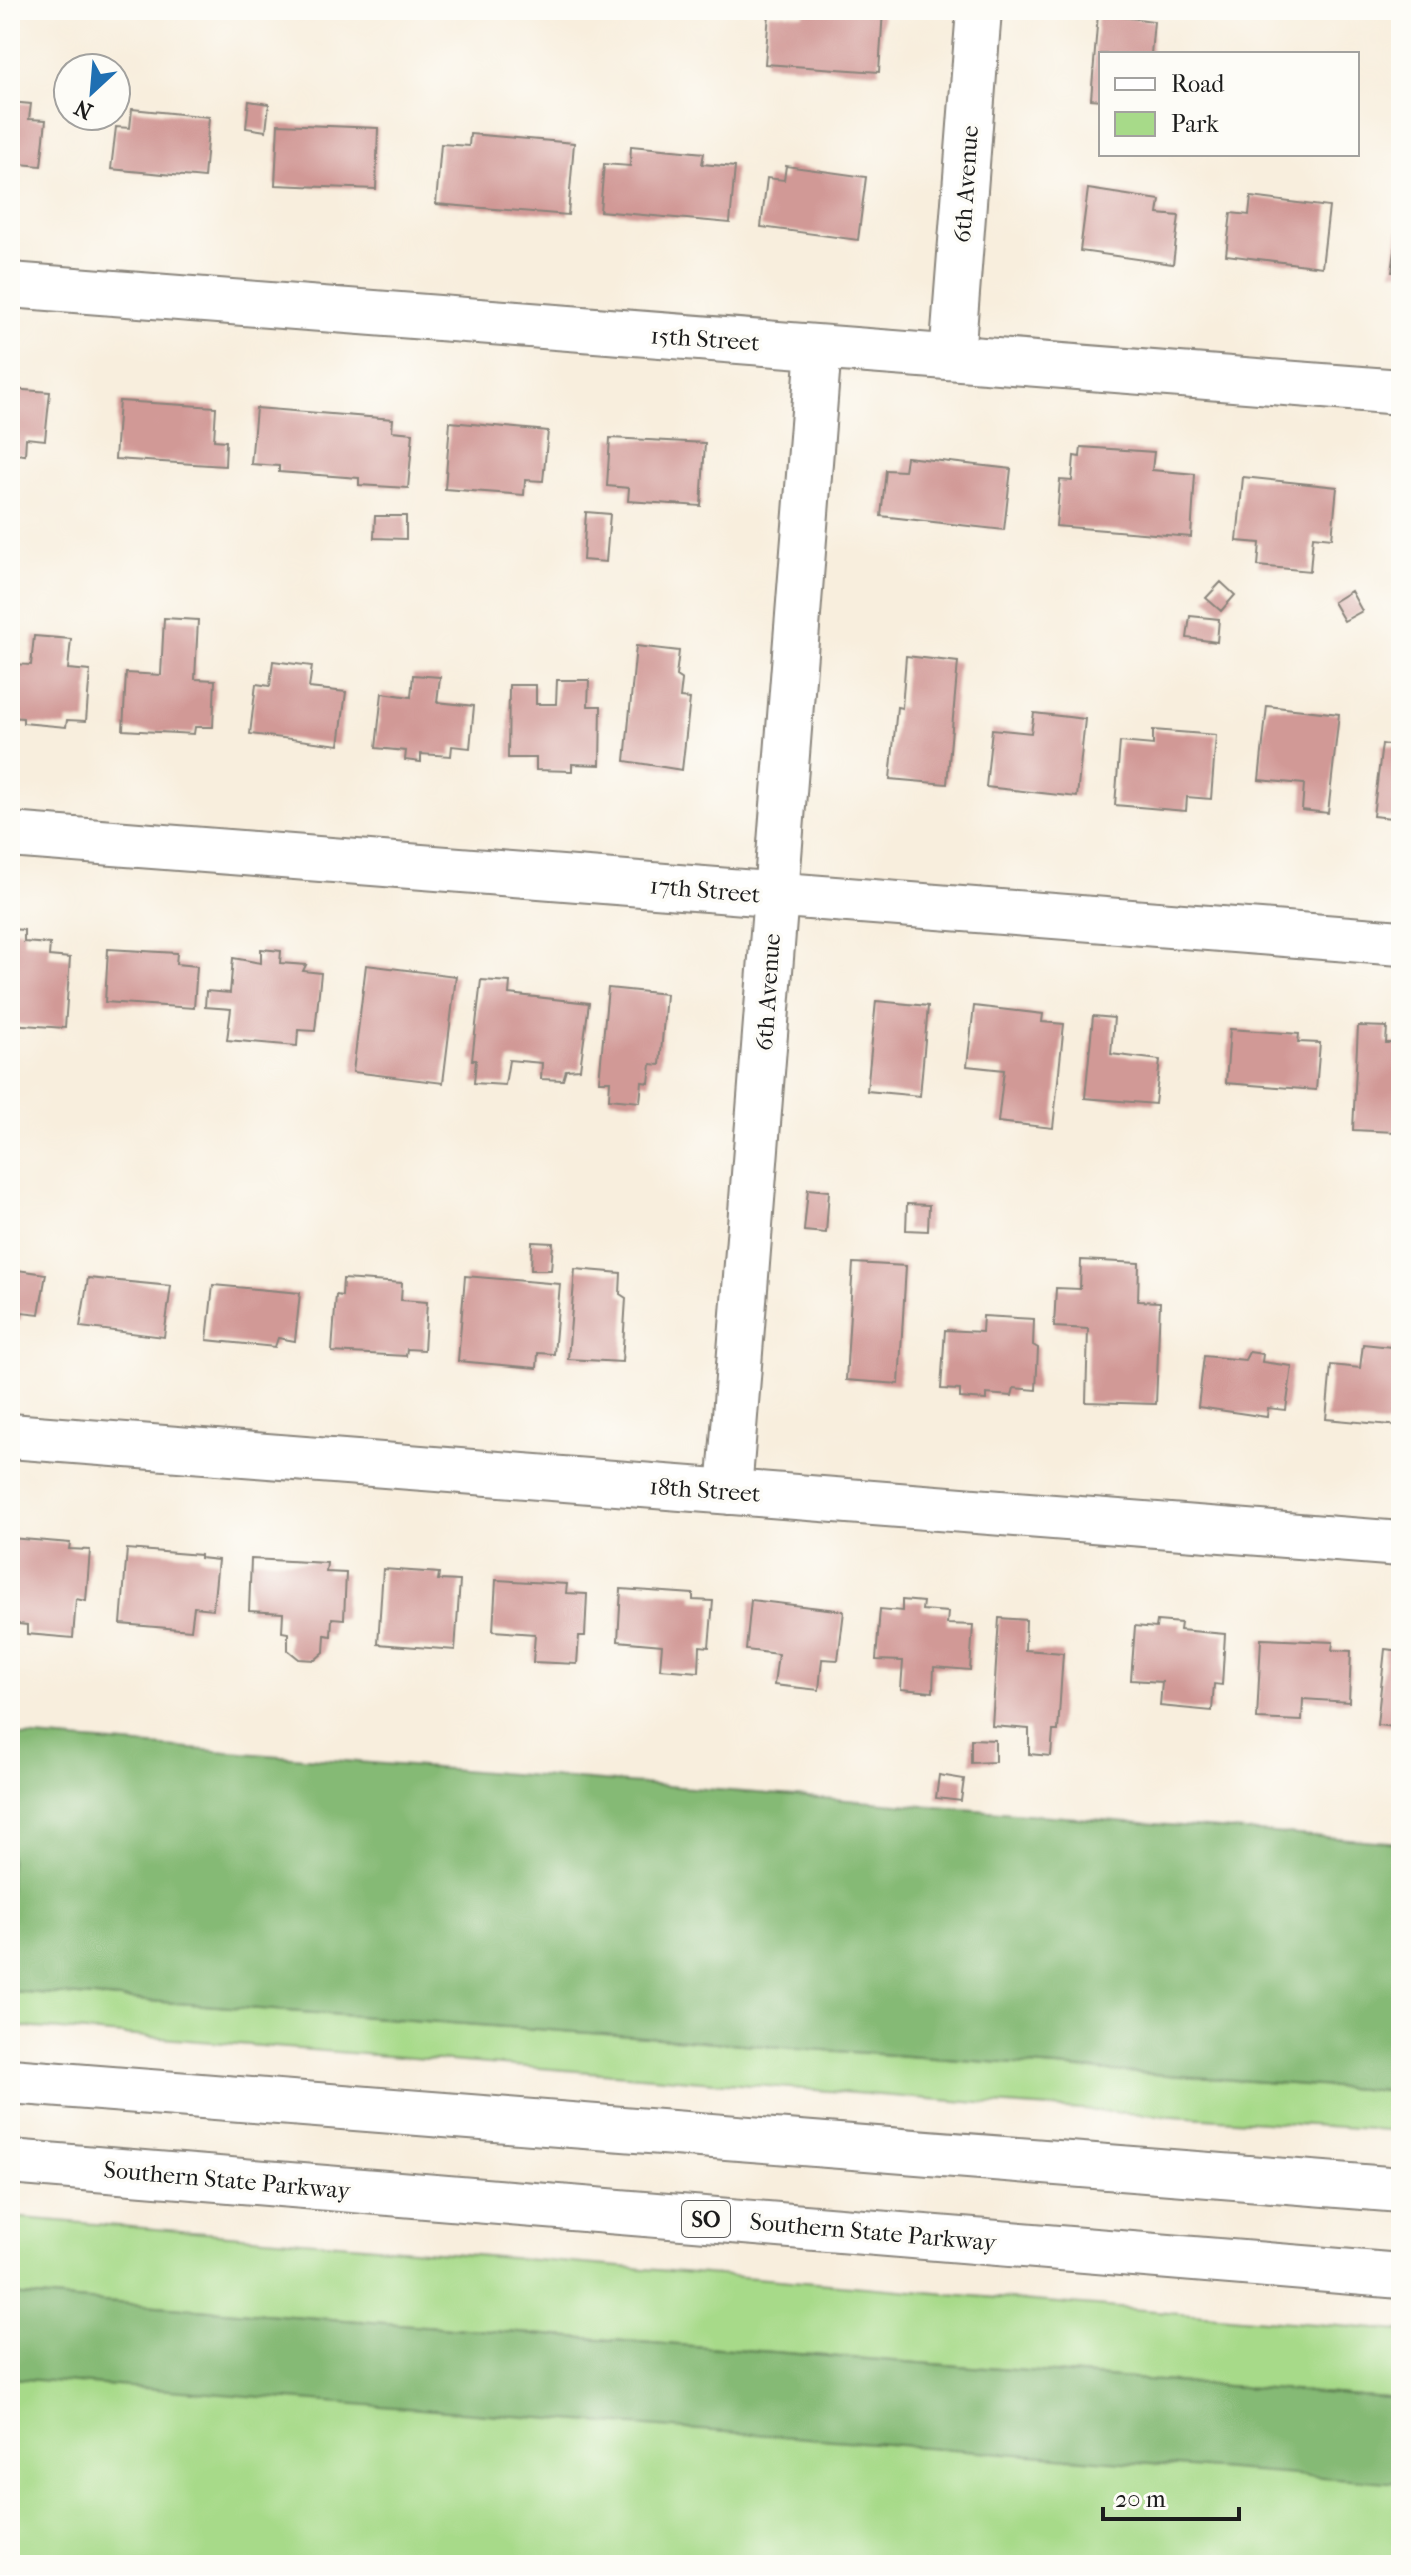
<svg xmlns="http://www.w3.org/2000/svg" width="1411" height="2575" viewBox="0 0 1411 2575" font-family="'IM FELL French Canon',serif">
  <rect width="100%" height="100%" fill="#fdfcf7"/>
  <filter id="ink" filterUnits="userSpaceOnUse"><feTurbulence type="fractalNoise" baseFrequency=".0125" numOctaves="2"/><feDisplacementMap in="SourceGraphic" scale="16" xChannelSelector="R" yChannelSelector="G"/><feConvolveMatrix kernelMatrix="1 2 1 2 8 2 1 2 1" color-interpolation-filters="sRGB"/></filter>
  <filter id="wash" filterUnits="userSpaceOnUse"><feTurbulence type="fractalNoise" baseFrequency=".006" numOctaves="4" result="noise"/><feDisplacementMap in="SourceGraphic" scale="32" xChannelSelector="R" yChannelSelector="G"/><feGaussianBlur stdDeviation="1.8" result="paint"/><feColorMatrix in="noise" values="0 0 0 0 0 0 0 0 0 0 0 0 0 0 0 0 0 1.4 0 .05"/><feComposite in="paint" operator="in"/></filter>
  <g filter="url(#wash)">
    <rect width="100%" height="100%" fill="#f8eedd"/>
    <path fill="#a7da89" stroke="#627b52" stroke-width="2" d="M10,1991L1401,2092V2131L992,2104L10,2026Z
      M10,2217L1401,2331V2399L10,2295Z
      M10,2357L1401,2472V2565H10Z"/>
    <path fill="#85ba75" stroke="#506b48" stroke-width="2" d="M10,1735L1401,1843V2092L10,1991Z
      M10,2295L1401,2399V2483L10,2378Z"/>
    <g id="blocks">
      <path fill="#d19996" d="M805,10H883L879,72L765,64L769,13L804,15Z
        M1098,14L1154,21L1151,54H1101V100L1091,99Z
        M249,101L269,104L266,131L246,128Z
        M10,102L31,104L29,119L46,120L41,166L10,163Z
        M132,109L209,117L204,178L111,169L116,127L130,128Z
        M278,124L378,128L376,189L275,185Z
        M470,134L574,143L568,215L436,204L441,144L469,146Z
        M631,146L704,153L702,164L735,167L730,223L600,211L604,164L630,166Z
        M786,166L866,177L858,240L761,227L767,178L784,180Z
        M1088,189L1160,200L1158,214L1179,216L1173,264L1080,251Z
        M1251,197L1329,207L1322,267L1226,255L1231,213L1249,215Z
        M1399,224H1401V272H1392Z
        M10,389L50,392L45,440L26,438L25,455L10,453Z
        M119,401L216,407L214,440L226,441L225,466L115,459Z
        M256,408L393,419L392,431L413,433L408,488L359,485V478L279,472V466L251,464Z
        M450,422L548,431L543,481L525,480L524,495L445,489Z
        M610,438L705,443L701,506L628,501L629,488L607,486Z
        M1081,447L1154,452L1152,470L1195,474L1191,537L1056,526L1060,480L1072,481L1074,456L1080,457Z
        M906,457L1011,469L1004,530L881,516L886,470L904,471Z
        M1243,477L1337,487L1332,538L1313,536L1310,571L1258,566L1260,543L1237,541Z
        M586,512L610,514L606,562L583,560Z
        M375,516H406V539L374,538Z
        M1221,582L1235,595L1221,611L1206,598Z
        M1351,591L1362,611L1344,621L1333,602Z
        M1190,616L1219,619L1217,642L1187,638Z
        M164,618L198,620L195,679L215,680L213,727H195L194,734L123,730L126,673L161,675Z
        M34,636L71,639L68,669L90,671L86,721L67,720L66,727L23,723V718L10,717V664L31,665Z
        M636,646L679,651L676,676L682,680L680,698L690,699L682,770L625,761Z
        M906,656L958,662L947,784L890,779L897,707L902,708Z
        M273,661L312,666L309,688L346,692L339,745L250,734L256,684L270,686Z
        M413,675L440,677L437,702L474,706L470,748L452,746L451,756L421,754V762L405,760L406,751L376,748L382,693L411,697Z
        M557,680H589L588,706H601L600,765L572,764V771L536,770V758H508L509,685H536V704H556Z
        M1267,706L1339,714L1328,813L1302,810L1304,784L1259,780Z
        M1034,713L1085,719L1077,797L986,787L992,729L1031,733Z
        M1153,730L1216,735L1211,799L1187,797L1186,811L1115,805L1120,742L1153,745Z
        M1382,744L1401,747V819L1373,816Z
        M10,929L24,930V942L50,944L49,956L70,958L65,1028L10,1024Z
        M108,949L177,953L176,964L197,966L194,1008L105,1002Z
        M261,949L281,951L280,963L306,965L303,971L321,973L315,1031L298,1030L297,1046L227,1040L231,1009L205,1007L206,991L230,993L233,958L261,963Z
        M366,965L456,976L443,1083L353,1072Z
        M481,980L510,982L509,994L589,1003L580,1069L566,1070L563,1080L541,1079L542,1063L509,1060L505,1085L474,1083L476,1060H472Z
        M608,988L666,994L660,1065L651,1064L649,1083L642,1082L640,1102L609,1099L610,1081H599Z
        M876,1001L928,1006L920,1096L867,1091Z
        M974,1006L1043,1014L1042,1022L1064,1024L1053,1128L998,1122L1004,1070L967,1066Z
        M1093,1016L1114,1018L1111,1054L1160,1060L1155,1104L1085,1098Z
        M1358,1026L1387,1027L1386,1043H1401V1126L1396,1132L1353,1130Z
        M1230,1029L1299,1034L1298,1042L1320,1043L1316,1090L1226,1083Z
        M808,1189L829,1191L826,1233L804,1231Z
        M907,1204L929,1205L928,1231L906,1230Z
        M532,1242L553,1243L551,1270H531Z
        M1081,1260L1139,1263L1138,1301L1160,1302L1156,1404L1086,1402L1088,1329L1054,1327L1056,1288L1080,1289Z
        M853,1263L906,1266L899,1384L846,1380Z
        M10,1269L46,1274L39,1314L22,1312L21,1320L10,1318Z
        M575,1269L621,1273L620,1294L626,1298L622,1362L568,1359Z
        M465,1276L560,1284L554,1354L538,1353L537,1368L458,1361Z
        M88,1278L171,1286L164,1337L80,1327Z
        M343,1279L402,1283L401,1300L427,1302L424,1350L407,1349L406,1356L332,1352L336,1295L342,1296Z
        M213,1285L300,1293L295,1341L278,1338L275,1347L207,1340Z
        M983,1316L1034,1319L1033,1345L1038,1348L1036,1390L1014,1388L1012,1396L986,1394V1400L960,1398V1390L941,1389L945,1330L982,1332Z
        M1363,1344L1401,1348V1426L1326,1419L1331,1365L1360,1368Z
        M1249,1352L1263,1354L1262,1362L1292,1366L1286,1410L1268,1408L1267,1417L1198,1407L1204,1356L1245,1360Z
        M10,1538L70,1543L69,1549L90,1550L86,1601L76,1599L73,1638L27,1634V1625L10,1623Z
        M127,1549L200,1555V1558L218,1560L213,1609L194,1607L191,1630L121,1624Z
        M251,1559L327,1563L326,1572L346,1573L344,1619L332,1618L331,1636L325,1635L324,1652L315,1660L299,1659L288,1650V1633L282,1632L283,1613L249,1611Z
        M383,1569L439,1573L438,1580L460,1581L455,1650L378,1644Z
        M496,1580L567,1584L566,1593L587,1594L585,1636H579L577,1664L533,1662L535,1634L493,1631Z
        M621,1589L693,1594V1600L713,1601L709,1647L700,1646L699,1672L660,1669L662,1645L618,1641Z
        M751,1600L844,1611L838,1660L822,1659L819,1690L774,1685L778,1654L746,1650Z
        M902,1600L923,1602L922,1610L948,1612L947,1624L973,1625L970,1670L934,1667L933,1692L901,1689L903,1661L876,1660L880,1609L902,1611Z
        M999,1618L1026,1620L1025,1650L1063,1653L1058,1731H1053L1051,1756L1029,1754V1729L992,1726Z
        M1157,1621L1181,1623L1180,1630L1225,1634L1222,1685L1214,1684L1212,1711L1160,1706L1162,1682L1131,1680L1135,1626L1156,1628Z
        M1261,1639L1333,1642L1332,1650L1351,1651L1349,1702L1303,1699L1302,1721L1257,1719Z
        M1385,1649L1401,1651V1728L1377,1725Z
        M10,1678H18L16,1725H10Z
        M971,1739L995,1740V1762L971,1763Z
        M939,1775L964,1779L961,1801L936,1798Z"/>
    </g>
  </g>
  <g filter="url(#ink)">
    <use href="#blocks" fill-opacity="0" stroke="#8a857c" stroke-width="2"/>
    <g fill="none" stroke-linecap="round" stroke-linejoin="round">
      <defs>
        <path id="street" d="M10,285L1401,392
          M952,357L979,10
          M10,835L1401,943
          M10,1436L1401,1544
          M729,1492L819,348"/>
        <path id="highway" d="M10,2081L1401,2190
          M10,2162L1401,2276"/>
      </defs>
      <use href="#street" stroke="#8a857c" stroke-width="48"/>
      <use href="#highway" stroke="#8a857c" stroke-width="48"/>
      <use href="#street" stroke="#fff" stroke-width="44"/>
      <use href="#highway" stroke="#fff" stroke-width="44"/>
    </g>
  </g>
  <g text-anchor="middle" stroke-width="7" stroke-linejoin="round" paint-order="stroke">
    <rect fill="#fdfcf7" stroke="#605f5e" stroke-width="2" x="682" y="2201" width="48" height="36" rx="6"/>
    <g font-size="22" font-weight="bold" fill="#1c1c1c">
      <text x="706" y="2227">SO</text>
    </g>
    <g font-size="24" fill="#1c1c1c" stroke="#fdfcf7">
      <text transform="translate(966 184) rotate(-86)" y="8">6th Avenue</text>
      <text transform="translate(705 339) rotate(4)" y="8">15th Street</text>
      <text transform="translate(705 890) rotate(5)" y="8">17th Street</text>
      <text transform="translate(768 992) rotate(-86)" y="8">6th Avenue</text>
      <text transform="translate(705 1490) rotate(4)" y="8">18th Street</text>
      <text transform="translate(227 2180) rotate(5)" y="8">Southern State Parkway</text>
      <text transform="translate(873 2232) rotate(5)" y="8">Southern State Parkway</text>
    </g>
  </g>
  <rect width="1411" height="2575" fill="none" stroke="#fdfcf7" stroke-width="40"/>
  <rect x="1099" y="52" width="260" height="104" fill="#fdfcf7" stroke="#a3a29f" stroke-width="2"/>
  <rect x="1115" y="78" width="40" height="12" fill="#ffffff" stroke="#a3a29f" stroke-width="2"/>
  <text x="1171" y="92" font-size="24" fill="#1c1c1c">Road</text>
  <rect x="1115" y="112" width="40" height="24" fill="#a7da89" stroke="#a3a29f" stroke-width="2"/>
  <text x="1171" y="132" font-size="24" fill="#1c1c1c">Park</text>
  <g transform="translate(92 92) rotate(206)"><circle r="38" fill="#fdfcf7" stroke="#a3a29f" stroke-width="2"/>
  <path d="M0-6L14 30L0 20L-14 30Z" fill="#1f6fb2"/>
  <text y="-12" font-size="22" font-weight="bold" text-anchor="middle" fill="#1c1c1c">N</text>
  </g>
  <path d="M1103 2507v12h136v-12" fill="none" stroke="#1c1c1c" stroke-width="4"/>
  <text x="1115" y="2507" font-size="24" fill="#1c1c1c" stroke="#fdfcf7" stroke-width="6" paint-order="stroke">20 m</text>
</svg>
